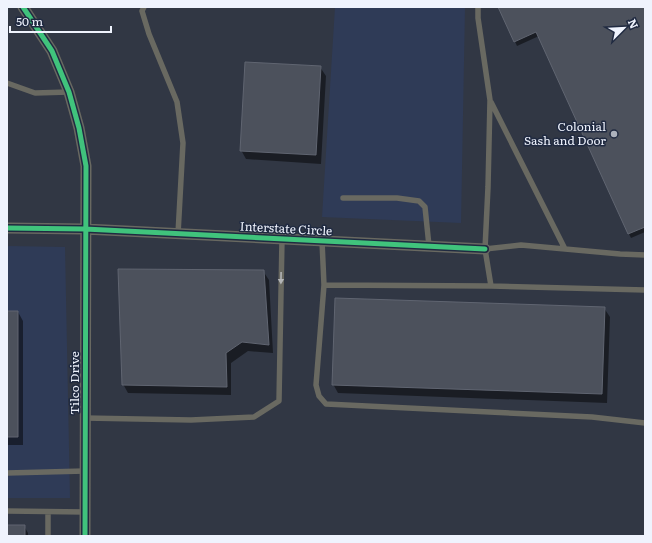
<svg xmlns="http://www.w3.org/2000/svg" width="652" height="543" viewBox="0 0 652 543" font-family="Literata,serif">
  <rect width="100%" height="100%" fill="#313744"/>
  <path fill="#2f3b57" d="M335,7H465L461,223L322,217Z
    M7,246L65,247L70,498H7Z"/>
  <path fill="#0007" d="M499,7H644L645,10V232L631,238L629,234L539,36L517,46Z
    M320,67L326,76L321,164L246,159L241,150Z
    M263,271L269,280L273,353L248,351L231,363V395L128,393L123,384Z
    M604,308L610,317L607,403L338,393L333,384Z
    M7,312H18L23,321V445H7Z
    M7,526H24L28,533V536H7Z"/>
  <path fill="#4c515c" stroke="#606571" d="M498,7H644L645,9V227L628,234L536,32L514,42Z
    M245,62L321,66L316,155L240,151Z
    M118,269L264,270L269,345L242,342L226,353L227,387L122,385Z
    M335,298L605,307L602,394L332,385Z
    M7,311H18V437H7Z
    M7,525H25V536H7Z"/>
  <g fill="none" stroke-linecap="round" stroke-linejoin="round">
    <path stroke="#696961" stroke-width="5.5" d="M144,7L142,11L149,34L177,102L183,143L178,234
      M7,83L35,93L69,92
      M491,102L565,249
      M343,198H397L419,201L425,207L429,246
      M322,241L324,285L491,286L485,249L488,187L490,100L478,18V7
      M485,249L521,245L620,254L645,255
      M324,285L316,385L319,396L326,404L592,417L645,423
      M491,286L645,290
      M85,418L191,420L254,417L279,401L282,239
      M7,473L85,471
      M7,511L85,512
      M48,512V536"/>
    <path stroke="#696961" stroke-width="11" d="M23,7L52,51L69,92L79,128L86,166L85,536
      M7,228L85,229L485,249"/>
    <defs>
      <path id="cycleway" d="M23,7L52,51L69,92L79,128L86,166L85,536
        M7,228L85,229L485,249"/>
    </defs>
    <use href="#cycleway" stroke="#202a41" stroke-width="8"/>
    <use href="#cycleway" stroke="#40c37c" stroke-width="5"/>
  </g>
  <defs><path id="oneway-solid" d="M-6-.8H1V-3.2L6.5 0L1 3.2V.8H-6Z"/></defs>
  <use fill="#b3b5b7" href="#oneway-solid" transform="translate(281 278) rotate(91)"/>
  <circle fill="#acb1bc" stroke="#202a41" stroke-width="1.5" cx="614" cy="134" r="4"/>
  <g text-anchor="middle" stroke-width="3" stroke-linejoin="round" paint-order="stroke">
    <g font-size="12" fill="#eff3fd" stroke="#202a41" text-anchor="end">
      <text x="606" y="131">Colonial<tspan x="606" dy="14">Sash and Door</tspan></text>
    </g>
    <g font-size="12" fill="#eff3fd" stroke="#202a41">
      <text transform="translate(286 229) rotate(3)" y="4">Interstate Circle</text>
      <text transform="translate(75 383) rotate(-90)" y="4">Tilco Drive</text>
    </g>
  </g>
  <rect width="652" height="543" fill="none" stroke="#eff3fd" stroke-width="16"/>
  <g transform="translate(624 28) rotate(66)" stroke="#202a41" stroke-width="3" paint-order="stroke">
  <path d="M0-3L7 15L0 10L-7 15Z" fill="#eff3fd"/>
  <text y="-6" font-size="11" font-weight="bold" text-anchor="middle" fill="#eff3fd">N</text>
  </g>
  <path d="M10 26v6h101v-6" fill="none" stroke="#eff3fd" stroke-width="2"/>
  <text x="16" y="26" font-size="12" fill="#eff3fd" stroke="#202a41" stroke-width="3" paint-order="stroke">50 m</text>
</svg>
